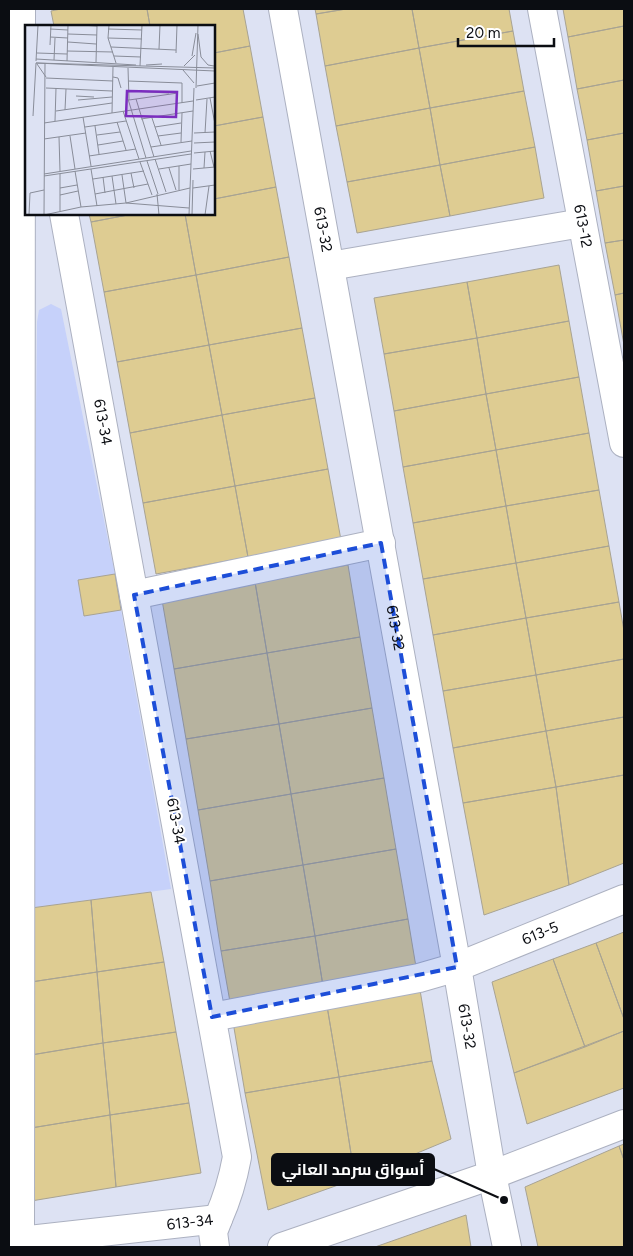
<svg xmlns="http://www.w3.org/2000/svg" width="633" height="1256" viewBox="0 0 633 1256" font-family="Figtree,Cairo,sans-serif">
  <rect width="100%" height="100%" fill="#dde2f3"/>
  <path fill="#c6d1fa" d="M51,304L61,309L115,574L78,580L84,616L121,610L171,889L31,908L37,322L39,310Z"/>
  <path fill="#decc92" stroke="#a8a393" d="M61,9H147L150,26H54L51,11Z
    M147,9H243L250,46L214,53V26H150Z
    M315,9H346L316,14Z
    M346,9H412L419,48L325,66L316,14Z
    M412,9H509L513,31L419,48Z
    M563,9H624V26L568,37Z
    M624,26V80L577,89L568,37Z
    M513,31L524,91L430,108L419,48Z
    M250,46L263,117L214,126V53Z
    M419,48L430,108L336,126L325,66Z
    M624,80V133L587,140L577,89Z
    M524,91L535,147L440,165L430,108Z
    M430,108L440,165L347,182L336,126Z
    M263,117L276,187L214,199V126Z
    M624,133V186L596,191L587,140Z
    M535,147L544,198L450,216L440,165Z
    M440,165L450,216L357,233L347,182Z
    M624,186V240L605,243L596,191Z
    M276,187L289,257L196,275L185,214H214V199Z
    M89,214H133L91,222Z
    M133,214H185L196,275L104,292L91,222Z
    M624,240V293L615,295L605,243Z
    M289,257L302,328L209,345L196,275Z
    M559,265L569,321L477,338L467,282Z
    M196,275L209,345L117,362L104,292Z
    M467,282L477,338L384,354L374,298Z
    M624,293V345L615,295Z
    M569,321L579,377L486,394L477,338Z
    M302,328L315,398L222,415L209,345Z
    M477,338L486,394L394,411L384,354Z
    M209,345L222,415L130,433L117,362Z
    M579,377L589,433L496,450L486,394Z
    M486,394L496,450L403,467L394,411Z
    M315,398L328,469L235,486L222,415Z
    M222,415L235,486L143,503L130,433Z
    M589,433L599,490L506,506L496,450Z
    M496,450L506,506L413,523L403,467Z
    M328,469L341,540L248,557L235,486Z
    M235,486L248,557L156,574L143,503Z
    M599,490L609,546L516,563L506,506Z
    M506,506L516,563L423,579L413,523Z
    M609,546L619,602L526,618L516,563Z
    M516,563L526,618L433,635L423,579Z
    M348,565L360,637L267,653L255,582Z
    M115,574L121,610L84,616L78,580Z
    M255,582L267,653L174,669L162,600Z
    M619,602L624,631V659L536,675L526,618Z
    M526,618L536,675L443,691L433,635Z
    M360,637L372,708L279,724L267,653Z
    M267,653L279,724L186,739L174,669Z
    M624,659V717L546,731L536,675Z
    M536,675L546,731L453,748L443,691Z
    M372,708L384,778L291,794L279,724Z
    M624,717V775L556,787L546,731Z
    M279,724L291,794L198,810L186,739Z
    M546,731L556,787L463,803L453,748Z
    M624,775V863L569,885L556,787Z
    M384,778L396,849L303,865L291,794Z
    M556,787L569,885L484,915L463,803Z
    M291,794L303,865L210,881L198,810Z
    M396,849L408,919L315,936L303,865Z
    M303,865L315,936L221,951L210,881Z
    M151,892L164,962L97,972L91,900Z
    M91,900L97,972L31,982V908Z
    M408,919L416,967L323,986L315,936Z
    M624,932V1019L596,943Z
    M315,936L323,986L230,1002L221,951Z
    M596,943L624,1019V1031L585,1047L553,959Z
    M553,959L585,1047L514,1073L492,982Z
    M164,962L176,1032L103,1043L97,972Z
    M97,972L103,1043L31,1055V982Z
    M420,990L432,1061L339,1077L327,1006Z
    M327,1006L339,1077L245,1093L233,1022Z
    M624,1031V1088L527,1124L514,1073Z
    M176,1032L189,1103L110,1115L103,1043Z
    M103,1043L110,1115L31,1128V1055Z
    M432,1061L451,1139L355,1179L339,1077Z
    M339,1077L355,1179L268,1210L245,1093Z
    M189,1103L201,1173L116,1187L110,1115Z
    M110,1115L116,1187L31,1201V1128Z
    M624,1144V1160L619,1146Z
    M619,1146L624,1160V1247H538L525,1187Z
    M466,1215L471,1247H375Z"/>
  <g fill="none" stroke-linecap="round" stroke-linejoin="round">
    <defs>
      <g id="minor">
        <path id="s1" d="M283,9L457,967L492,1175L507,1247"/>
        <path id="s2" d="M542,9L624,443"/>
        <path d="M330,266L582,223"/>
        <path d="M134,595L381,543"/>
        <path id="s3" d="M212,1017L419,978L457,967L624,899"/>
        <path id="s4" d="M9,1241H20L218,1219C227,1199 233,1179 237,1157L64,214"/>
        <path d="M20,1241L21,9"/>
        <path d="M215,1247L213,1232L218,1219"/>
        <path d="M282,1247L492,1175L624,1124"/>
      </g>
    </defs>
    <use href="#minor" stroke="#acb1c1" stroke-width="30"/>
    <use href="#minor" stroke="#fff" stroke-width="28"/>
  </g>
  <path fill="#1d4ed8" fill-opacity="0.2" stroke="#1d4ed8" stroke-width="4" stroke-dasharray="10 6" stroke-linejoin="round" d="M381,543L457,967L212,1017L134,595Z"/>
  <g text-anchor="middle" stroke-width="4" stroke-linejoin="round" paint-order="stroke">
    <g font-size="15" fill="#0b0d12" stroke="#fff">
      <text dy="5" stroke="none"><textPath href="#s2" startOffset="221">613-12</textPath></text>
      <text dy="5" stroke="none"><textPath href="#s1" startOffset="224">613-32</textPath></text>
      <text transform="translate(103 422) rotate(80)" y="5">613-34</text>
      <text dy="5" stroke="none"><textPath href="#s1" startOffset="629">613-32</textPath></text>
      <text transform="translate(176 821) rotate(80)" y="5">613-34</text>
      <text dy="5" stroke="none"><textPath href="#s3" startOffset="340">613-5</textPath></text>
      <text dy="5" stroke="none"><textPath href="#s1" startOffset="1034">613-32</textPath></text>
      <text dy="5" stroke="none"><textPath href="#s4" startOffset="182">613-34</textPath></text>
    </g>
  </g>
  <g transform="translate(25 25)">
    <rect width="190" height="190" fill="#dde2f3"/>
    <path fill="none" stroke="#898d99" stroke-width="1" d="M55,0L72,1L71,37M84,0L83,13L91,38M25,4L43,5M83,4L117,5M43,9L72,10M173,9L176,32L183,40L189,41M25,12L43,13M83,13L117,14M43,17L71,19M25,20L26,0M86,22L151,25M134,24L135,0M42,26L88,27M12,28L42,29M151,28L152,0M89,31L116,32M167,31L171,8M11,34L111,40M29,35L30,13M11,36L13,0M42,36L43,0M12,39L21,52M121,40L137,39M115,41L117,0M159,41L170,30M103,43L104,75L153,68M190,43L11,38L190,46M158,45L169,58M88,52L93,53L96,63M21,53L88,56M103,56L157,58V78M172,61L190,58M21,63L87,66M171,63L173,0M103,66L144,68M51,71L69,72M185,73L190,99M103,74L121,133M111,74L129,132M53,75L87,72M171,75L190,72M40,85L41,64M31,86L87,78M98,86L114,134M87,88L88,42M8,91L11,38M58,92L66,141M127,93L136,120M116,94L168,86M30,96L31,63M92,97L101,125M19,98L168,76M70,101L74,129M60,102L101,96M130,102L156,98M169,108L190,107M180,108L182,74M72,110L95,107M45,111L50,144M133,111L156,108M34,112L35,146M19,114L61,108M156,117L157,88M169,118L190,117M73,120L98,116M126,122L167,116M185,126L189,142M169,128L190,126M64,131L111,124M130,134L141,167M122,136L133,169M115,137L127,170M144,143L151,165M179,143L180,127M66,144L72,181M134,144L166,139M168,144L190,142M50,146L56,182M106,148L109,163M19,149L166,126M35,149V186M97,150L101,178L164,183M19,151L166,129M87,151L91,179M78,152L80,168M68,154L119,146M35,163L52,160M168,163L190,160M154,165V141M70,169L123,159M132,169L134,190M35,170L53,166M4,190L5,168L19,165M19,190L20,38M19,190L56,182L101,178L165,163M164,190L169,63M167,190L168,155M180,190L184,161"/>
    <path fill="#7b2cbf" fill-opacity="0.15" stroke="#7b2cbf" stroke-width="2.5" d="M102,66L152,67L151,92L101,91Z"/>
    <rect width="190" height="190" fill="none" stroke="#0b0d12" stroke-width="2.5"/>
  </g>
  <path fill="none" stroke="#0b0d12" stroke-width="2" d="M504 1200L434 1169"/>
  <circle fill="#0b0d12" stroke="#fff" stroke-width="2" cx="504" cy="1200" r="5"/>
  <rect fill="#0b0d12" stroke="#0b0d12" stroke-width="2" x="272" y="1154" width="162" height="31" rx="5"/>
  <g font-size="16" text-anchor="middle" font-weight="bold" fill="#fff">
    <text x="353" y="1175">أسواق سرمد العاني</text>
  </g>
  <rect width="633" height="1256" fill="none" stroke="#0b0d12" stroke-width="20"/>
  <path d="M458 38v8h96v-8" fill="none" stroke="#0b0d12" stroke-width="2.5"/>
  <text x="466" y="38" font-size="15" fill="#0b0d12" stroke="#ffffff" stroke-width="4" paint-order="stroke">20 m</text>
</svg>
